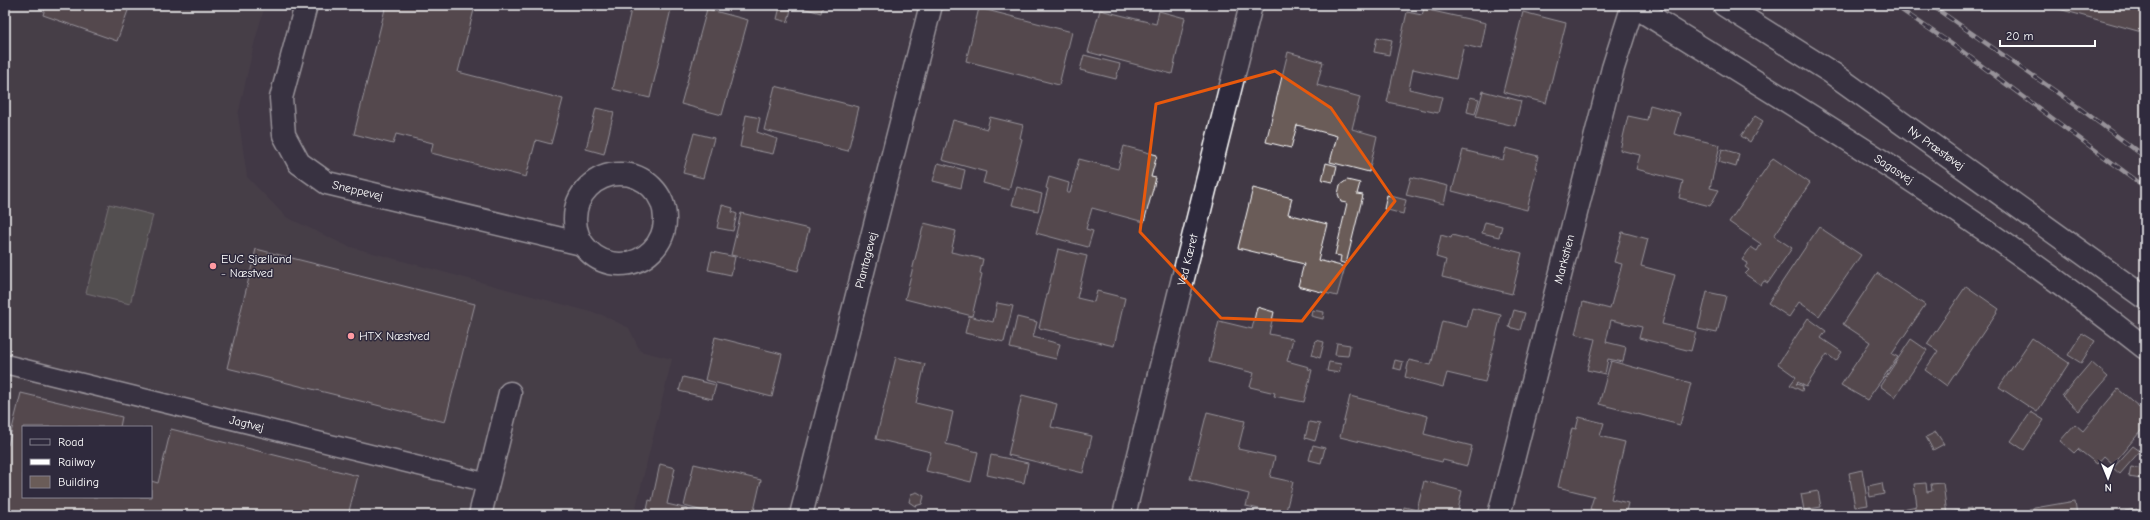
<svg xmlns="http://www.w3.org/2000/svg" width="2150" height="520" viewBox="0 0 2150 520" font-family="'Comic Neue',sans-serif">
  <rect width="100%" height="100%" fill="#413945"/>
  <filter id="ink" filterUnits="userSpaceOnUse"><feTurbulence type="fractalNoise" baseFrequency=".025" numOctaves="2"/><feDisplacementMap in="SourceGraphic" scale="8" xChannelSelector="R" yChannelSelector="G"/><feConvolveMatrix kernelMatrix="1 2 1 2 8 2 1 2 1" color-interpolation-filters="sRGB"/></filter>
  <g filter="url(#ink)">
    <path fill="#4d444b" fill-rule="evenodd" d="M5,5H265L254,44L238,115L247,177L286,217L347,246L602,315L629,328L640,351L672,359L634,515H5ZM23,427H151V497H23Z"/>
    <path fill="#696b5d" stroke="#b4b5ae" d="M109,204L153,215L130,304L86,293Z"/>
    <path fill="#6a5c58" stroke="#fff" d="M46,5H130L117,41L43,15Z
      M386,5L475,6L458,72L563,99L551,144L536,140L526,177L431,153L433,143L396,134L393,144L354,134Z
      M632,5H672L650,98L613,89Z
      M791,5H823L821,13Z
      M866,5H883L882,9Z
      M1348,5H1365L1364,9Z
      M2145,5V33L2048,6L2049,5Z
      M780,7L791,9L788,22L777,19Z
      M979,8L1072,32L1059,85L966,61Z
      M707,9L748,20L722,115L681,104Z
      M1424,9L1486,23L1481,49L1464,45L1456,79L1413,69L1409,89L1442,97L1438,113L1387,102L1407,12L1422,15Z
      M1100,10L1156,24L1159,11L1185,18L1172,74L1088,52Z
      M1523,12L1566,23L1546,103L1503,92Z
      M1377,37L1392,40L1389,55L1374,52Z
      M1288,52L1323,62L1317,85L1360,97L1352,129L1377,136L1369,172L1330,162L1337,136L1297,125L1291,148L1266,142Z
      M1084,55L1120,64L1116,79L1080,70Z
      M775,86L859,107L848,151L764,130Z
      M1483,91L1521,101L1515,126L1476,117Z
      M1470,97L1479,99L1475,114L1467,112Z
      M1650,105L1680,113L1674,134L1720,145L1710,188L1719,190L1710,206L1679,198L1683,181L1636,169L1640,155L1620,150L1628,116L1647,120Z
      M596,108L614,112L604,154L586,149Z
      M746,115L760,118L757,132L777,139L773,154L740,147Z
      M1755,116L1763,121L1750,142L1741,136Z
      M990,117L1023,125L1020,138L1022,139L1009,190L983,183L986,172L942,160L953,120L987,129Z
      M694,133L714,138L703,178L683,173Z
      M1124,146L1157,155L1151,177L1156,178L1144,222L1092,208L1086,229L1093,231L1088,247L1036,233L1048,189L1046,188L1049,177L1069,183L1067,193H1070L1079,159L1118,169Z
      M1506,148L1538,156L1535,168H1537L1527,210L1452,191L1463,150L1503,160Z
      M1722,149L1739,154L1736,167L1719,162Z
      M1773,158L1810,183L1774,236L1792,248L1768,283L1764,281L1761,285L1745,274L1749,270L1745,267L1748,263L1742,260L1751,247L1757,251L1761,244L1729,222Z
      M938,163L965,170L961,188L933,181Z
      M1326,163L1337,166L1333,182L1322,180Z
      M1411,177L1448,186L1444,204L1406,195Z
      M1347,180L1360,183L1357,194L1363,195L1346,264L1340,262L1341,256L1335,255L1347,203L1341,202L1338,194L1340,185Z
      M1017,187L1042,194L1038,211L1012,205Z
      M1253,188L1292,198L1288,214L1327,224L1318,260L1345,267L1337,296L1298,286L1304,264L1238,248Z
      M1387,195L1406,200L1403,214L1384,209Z
      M722,205L733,208L732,212L737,214L733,231L717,228Z
      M741,213L809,229L798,271L731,255Z
      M1485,222L1502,226L1499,237L1482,233Z
      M924,223L956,231L951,252L983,259L980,273L982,274L972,316L905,299Z
      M1819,227L1861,255L1819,316L1799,302L1789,317L1768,303Z
      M1622,232L1648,239L1641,266L1675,275L1662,324L1696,332L1691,351L1639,338L1642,327L1611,320L1606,342L1626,347L1623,362L1608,359L1605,374L1587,370L1595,339L1575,334L1583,302L1610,309L1622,264L1614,262Z
      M1441,235L1451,238L1452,235L1522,253L1512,294L1442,277L1446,260L1436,257Z
      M256,249L475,304L445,422L227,368Z
      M1058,249L1087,256L1077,298L1094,302L1097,291L1125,298L1114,346L1039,328Z
      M712,252L735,257L731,275L708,270Z
      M1877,273L1925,305L1892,354L1898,357L1867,400L1841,385L1870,342L1843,324Z
      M1966,286L1999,309L1947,386L1925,370L1938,351L1927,344Z
      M1707,292L1726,296L1717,333L1698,329Z
      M997,303L1013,306L1004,342L965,333L969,316L993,322Z
      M1257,307L1274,312L1269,334L1293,339L1287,361L1309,367L1308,369L1312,370L1304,402L1274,396L1275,393L1250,387L1254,373L1209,362L1219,321L1252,329Z
      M1472,308L1501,315L1485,382L1447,373L1443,387L1405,377L1409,360L1431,365L1442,321L1467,327Z
      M1312,310L1324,312L1323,319L1311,316Z
      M1514,310L1525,313L1520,330L1509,327Z
      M1017,317L1037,322L1033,337L1060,344L1056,359L1010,348Z
      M1808,318L1826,331L1821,338L1842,352L1836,361L1827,354L1806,387L1798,382L1796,384L1803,386L1802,391L1790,385L1796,377L1778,364Z
      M2082,333L2095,341L2081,363L2068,355Z
      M715,337L782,354L772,397L705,380Z
      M2032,338L2069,363L2037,412L1999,387Z
      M1911,339L1927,350L1895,397L1880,386Z
      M1316,340L1324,342L1320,358L1312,355Z
      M1337,343L1350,345L1348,356L1335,355Z
      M896,357L925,364L916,403L953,412L946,444L978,452L971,482L926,471L931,452L876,439Z
      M1395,360L1403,362L1401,370L1393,368Z
      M1611,361L1691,383L1680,425L1599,404Z
      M1329,362L1341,364L1339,373L1327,371Z
      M2091,362L2108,377L2079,411L2062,396Z
      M683,377L716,385L712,399L679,391Z
      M2118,389L2145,412V426L2113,464L2104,456L2097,464L2078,449L2074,453L2060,441L2075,424L2083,431Z
      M21,393L122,417L120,427H23V497H151V481L158,483L171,429L358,476L348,515H5V445H8Z
      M1022,395L1057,404L1051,427L1092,436L1083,473L1008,455Z
      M1350,396L1428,416L1424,434L1472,446L1467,466L1443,460L1442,462L1340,437Z
      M1207,412L1245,421L1238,449L1275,457L1270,477L1293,482L1285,515L1246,506L1249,494L1190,479Z
      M2031,412L2044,420L2024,450L2011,441Z
      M1579,417L1604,423L1600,436L1625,442L1611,499L1628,503L1625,515H1613L1590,509L1594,496L1558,487L1572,428L1576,429Z
      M1309,422L1320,424L1315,441L1305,438Z
      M1936,432L1944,444L1933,450L1926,437Z
      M1313,445L1325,448L1321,463L1309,460Z
      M2133,446L2140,451L2120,474L2113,468Z
      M991,455L1028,463L1024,483L987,475Z
      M660,464L675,468L667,504L688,509L687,515H646L649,500L652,501Z
      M694,464L761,480L753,515H719L684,506Z
      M2131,467L2143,469L2141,479L2129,477Z
      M1862,470L1868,505L1855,507L1849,473Z
      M1424,481L1462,491L1457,515H1402L1404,507L1417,510Z
      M1882,483L1884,494L1870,497L1868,486Z
      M1926,483L1927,492L1932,491L1931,484L1943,483L1947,515H1903L1902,509L1917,506L1914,484Z
      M1818,491L1821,507L1804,510L1801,494Z
      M917,492L924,496L922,504L915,506L909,502L911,494Z
      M2075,501L2077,515H2031L2029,509Z
      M1971,508L1972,515H1951V512Z
      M2137,509L2138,515H2126L2125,511Z"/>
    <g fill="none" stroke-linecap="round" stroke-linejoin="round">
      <defs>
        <g id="service">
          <path id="s1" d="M5,364L488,483"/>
        </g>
        <g id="minor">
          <path id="s2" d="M306,5L281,98L284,135L299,163L327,183L582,244"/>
          <path id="s3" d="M1632,5C1807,113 1984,220 2145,348"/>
          <circle cx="620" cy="219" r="45"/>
          <path d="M480,515L510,393"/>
          <path id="s4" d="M801,515L931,5"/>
          <path id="s5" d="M1124,515L1251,5"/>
          <path id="s6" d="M1499,515L1613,68L1633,5"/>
        </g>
        <g id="tertiary">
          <path id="s7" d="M1724,5L1832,73L2145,298"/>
        </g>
      </defs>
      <use href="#service" stroke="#fff" stroke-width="21"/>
      <use href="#minor" stroke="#fff" stroke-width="25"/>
      <use href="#tertiary" stroke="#fff" stroke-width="25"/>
      <use href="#service" stroke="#2f2a3d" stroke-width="18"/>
      <use href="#minor" stroke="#2f2a3d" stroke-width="22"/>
      <use href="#tertiary" stroke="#2f2a3d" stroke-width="22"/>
      <defs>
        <path id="rail" d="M1894,5L1959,49L2145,187
          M1931,5L2078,107L2145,157"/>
      </defs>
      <use href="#rail" stroke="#fff" stroke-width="4.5"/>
      <use href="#rail" stroke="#2f2a3d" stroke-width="3" stroke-dasharray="9" stroke-linecap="butt"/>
    </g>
  </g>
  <path d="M0 0H2150V520H0ZM1275,71L1331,108L1395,201L1302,321L1221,318L1140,232L1156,104Z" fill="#413945" fill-opacity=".55" fill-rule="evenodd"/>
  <path fill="none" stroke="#e8590c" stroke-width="3" stroke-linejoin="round" d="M1275,71L1331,108L1395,201L1302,321L1221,318L1140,232L1156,104Z"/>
  <g fill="#ff9aa2" stroke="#2f2a3d" stroke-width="1.5">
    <circle cx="213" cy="266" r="4"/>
    <circle cx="351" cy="336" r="4"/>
  </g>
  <g text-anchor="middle" stroke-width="3" stroke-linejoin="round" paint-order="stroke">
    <g font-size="12" fill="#fff" stroke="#2f2a3d">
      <text dy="4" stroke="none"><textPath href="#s7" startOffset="256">Ny Præstøvej</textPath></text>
      <text dy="4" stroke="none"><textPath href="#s3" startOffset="309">Sagasvej</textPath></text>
      <text dy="4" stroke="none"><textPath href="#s2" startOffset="231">Sneppevej</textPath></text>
      <text dy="4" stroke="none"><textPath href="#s4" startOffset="263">Plantagevej</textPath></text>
      <text dy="4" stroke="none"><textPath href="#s5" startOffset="263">Ved Kæret</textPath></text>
      <text dy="4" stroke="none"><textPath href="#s6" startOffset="264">Markstien</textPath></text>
      <text dy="4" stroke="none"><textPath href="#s1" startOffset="249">Jagtvej</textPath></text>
    </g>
    <g font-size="12" fill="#fff" stroke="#2f2a3d" text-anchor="start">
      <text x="221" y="263">EUC Sjælland<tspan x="221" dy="14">- Næstved</tspan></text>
      <text x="359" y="340">HTX Næstved</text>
    </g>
  </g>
  <rect width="2150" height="520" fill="none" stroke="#2f2a3d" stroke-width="20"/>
  <rect x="10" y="10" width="2130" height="500" fill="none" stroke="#fff" stroke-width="1.5" filter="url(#ink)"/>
  <rect x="22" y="426" width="130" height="72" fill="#2f2a3d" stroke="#827f8b"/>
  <rect x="30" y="439" width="20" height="6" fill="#2f2a3d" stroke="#827f8b"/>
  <text x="58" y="446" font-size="12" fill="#ffffff">Road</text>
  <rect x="30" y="459" width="20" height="6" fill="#ffffff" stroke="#827f8b"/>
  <text x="58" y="466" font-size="12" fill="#ffffff">Railway</text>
  <rect x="30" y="476" width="20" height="12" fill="#6a5c58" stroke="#827f8b"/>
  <text x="58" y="486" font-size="12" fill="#ffffff">Building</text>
  <g transform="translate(2108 478) rotate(179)" stroke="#2f2a3d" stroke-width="3" paint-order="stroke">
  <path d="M0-3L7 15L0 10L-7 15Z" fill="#ffffff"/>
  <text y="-6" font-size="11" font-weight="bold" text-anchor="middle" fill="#ffffff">N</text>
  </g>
  <path d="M2000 40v6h95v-6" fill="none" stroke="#ffffff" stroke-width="2"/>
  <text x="2006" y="40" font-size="12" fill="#ffffff" stroke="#2f2a3d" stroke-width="3" paint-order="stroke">20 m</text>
</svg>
